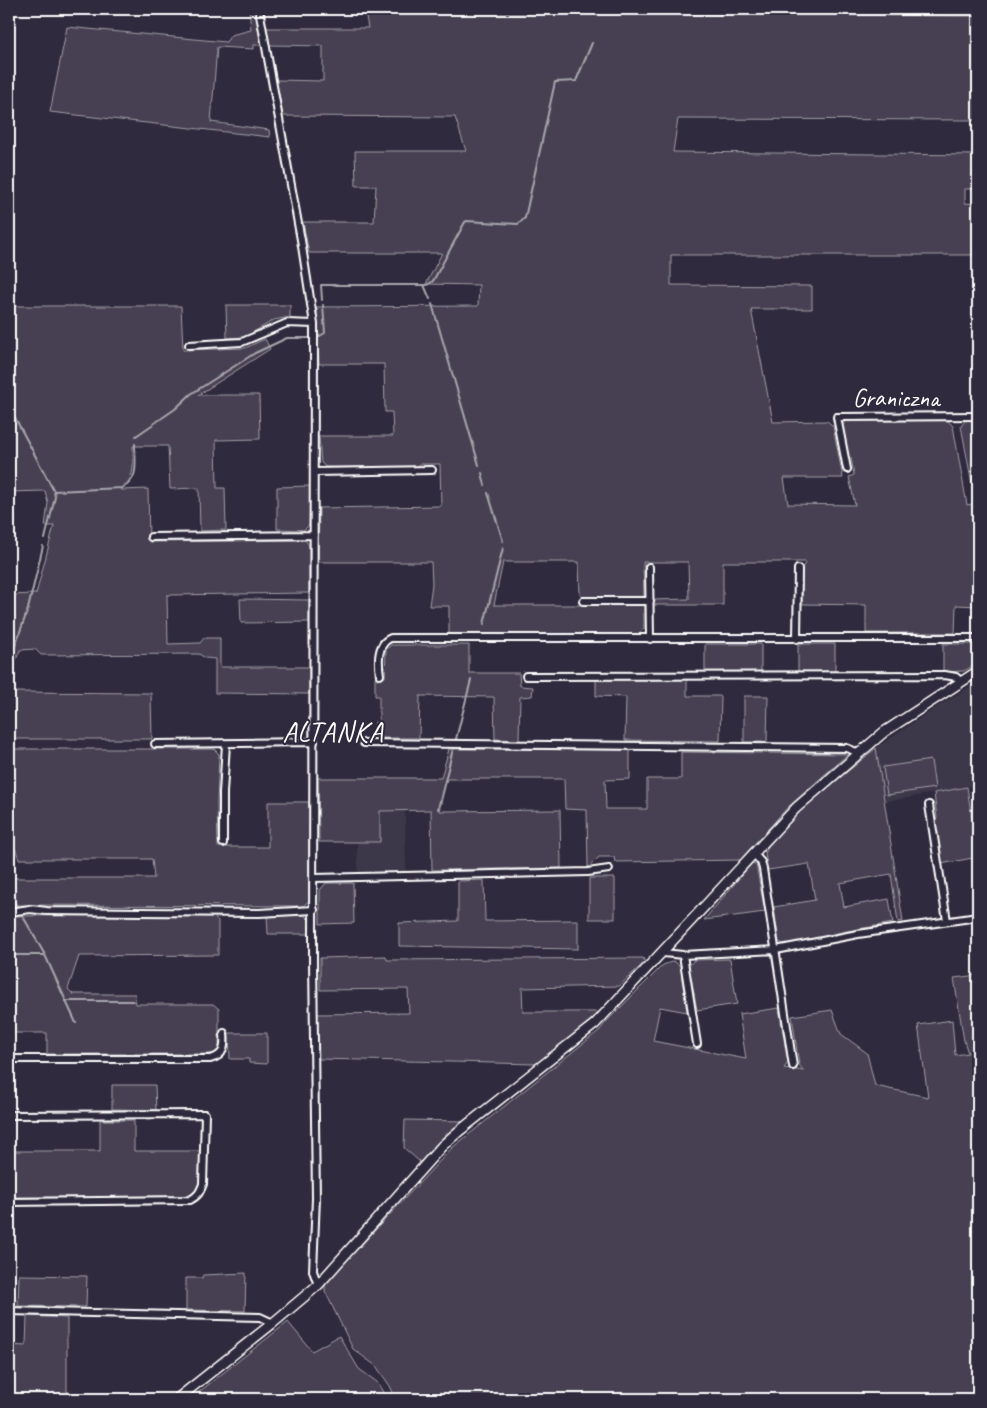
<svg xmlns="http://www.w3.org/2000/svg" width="987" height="1408" viewBox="0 0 987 1408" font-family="Caveat,sans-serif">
  <rect width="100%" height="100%" fill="#2f2a3d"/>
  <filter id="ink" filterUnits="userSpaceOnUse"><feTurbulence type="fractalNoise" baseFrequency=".02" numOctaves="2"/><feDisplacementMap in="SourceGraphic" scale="10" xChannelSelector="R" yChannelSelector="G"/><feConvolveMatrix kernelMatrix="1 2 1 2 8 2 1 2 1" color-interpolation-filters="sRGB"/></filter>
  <g filter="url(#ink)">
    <path fill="#3c3749" d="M978,682V785L884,802L876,748L938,706Z
      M405,810L406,871L358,872L357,842H380V811Z"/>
    <path fill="#464152" stroke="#a2a0a8" d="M249,9H255L261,45H254V49L217,47L211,122L269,130L270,137L50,112L67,27L226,42L231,35L251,30Z
      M271,9H375L376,11L417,12L978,16V120L678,119L673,152L978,155V189H965V203L978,204V255H671V285L812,286V309H751L773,422L827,421L833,426L843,478H784L788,504L855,505L849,477L854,475L851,458H848L841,426L846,421L947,420L953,426L967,505L978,503V606L956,605L955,633H866V605L802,604V568L806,562H723V605H654L653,600L689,599L688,562H643L644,596L640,599H583L580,595L579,562H503L494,605H644V629L638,634H449V606H429L432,584L431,562H318L319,508L441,506L440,464H420L414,468L326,467L321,463L319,436H393L392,412H385L384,364H319L317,307L478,306L479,285L426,284L442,253H309L303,222H374L376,186H356L355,151H466L455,117L283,116L276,80L323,81V46L270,45L266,28H368L365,11L271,10Z
      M226,305H290V317L274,320L245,337L227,338Z
      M9,306H181L183,350L245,348L265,339L270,349L198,395H259L260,439L216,440L217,488H225L226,530L200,531L199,488L170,489L168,446H133C133,465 136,476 121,490L148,489L149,542L305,540L309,545V593L167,595L168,644L200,643L204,638H220V667H309V694L215,693V659L205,658L199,654L41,655L35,649L20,650L16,660H13L9,673V595L36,594L54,526H45L48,503L45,491L9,492Z
      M966,420H978V500L975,484H972L961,426Z
      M310,486L309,525L304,530L277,529V487Z
      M240,599L309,600V622L241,623Z
      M705,644H761V673H705Z
      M798,644H835V673H798Z
      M943,644H978V663L964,671L943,672Z
      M391,645H469V673H519L520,686L533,687L532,696L520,697L519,740L495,739L494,697L420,696L419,738H382L380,735H375V722H379V696H375V677H385L386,650Z
      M596,679H687V696H721L720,741L625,740L626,697L596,696Z
      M9,692L151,693L152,739H9Z
      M744,696H768L767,742H744Z
      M876,748L903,921L898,922L891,874L840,883L844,907L889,899L893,923L847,931L786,945L779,942L774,907L815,900L809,864L768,870L765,854L768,846L800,811Z
      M11,749H214L219,754L217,802L218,847H268V802H309V901L303,906L9,905V878H154L152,859H19L15,848H9V751Z
      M449,749L630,750V779L605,780L606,809H647V779H681V752L848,754L787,808L740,860L615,862L614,857H599L588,868L587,810L565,809L564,779H447L439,811L560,810L561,868L432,870L431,810L380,811V842H319L318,778H441Z
      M931,760L935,788L887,795L883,767Z
      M967,787L978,857L941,864L935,822L937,818L934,793Z
      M752,863L756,864L765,912L704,920Z
      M589,878H615V919H589Z
      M484,880L485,921L578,920V949L399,946V923L458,921V881Z
      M326,883H353L354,923L320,924V890Z
      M213,915L218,921V955L79,956L68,989L73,994H135L136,1004H213L219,1009V1049L214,1054H47V1033H9V916Z
      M304,915L309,920V934H268L267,916Z
      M386,956L387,960L643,958L645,962L619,986L522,988L523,1012H599L587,1025L538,1064L318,1059L317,1014L409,1013L408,989L320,990V958Z
      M730,959L737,1004L697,1010L689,966L694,960Z
      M674,961L680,966L687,1012L660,1007L653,1041L746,1059L739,1014L779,1008L788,1063L784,1068L804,1071L799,1065L792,1016L832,1010L841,1034L867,1053L875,1086L928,1097L918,1025L952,1020L955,1055L968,1053L964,1041L954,978L978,975V1399H396L390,1386L376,1366L353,1349L325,1291V1284L452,1148L600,1030L606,1022L663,965Z
      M229,1033H267V1064L249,1063V1059H230Z
      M112,1085H155L156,1110L112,1109Z
      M100,1120H134V1151H200L199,1191L191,1198L9,1197V1151H100Z
      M405,1120L462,1121L444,1136L420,1162L404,1148Z
      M246,1273L245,1311L186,1310V1278H202L203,1275Z
      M19,1275L87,1276L86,1307L18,1306Z
      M27,1316L67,1318V1392H69V1399H9V1345L26,1346Z
      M288,1322L312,1351L339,1336L359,1369L377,1382L387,1399H190Z
      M110,1394L170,1395L164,1399H109Z"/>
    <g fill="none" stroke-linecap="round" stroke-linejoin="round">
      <path stroke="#a7a6ad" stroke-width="2" d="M424,285L430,299
        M322,300L321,285H427L433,281L465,222L467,221L518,224L525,218L555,82L576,81L592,43
        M432,304L479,465
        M318,337L325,333L323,305
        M9,394L13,414L54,491L122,488C140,479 135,462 135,444
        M136,436L175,409L191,394L255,353L287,338H310
        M482,473L485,485
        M488,493L503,541
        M45,539L55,497L54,491
        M484,624L503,548
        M9,663L28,609L43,546
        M456,739L471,680
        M438,809L453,749
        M9,894L18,908
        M21,913L45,955L76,1023
        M9,955H45
        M67,1001H133"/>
      <defs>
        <path id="street" d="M259,9L301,240L314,324L313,962L316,1198L313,1271L318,1285
          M189,345L242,342L287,323L314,324
          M847,469L837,417L978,416
          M315,472L432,470
          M151,537L314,535
          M649,567L650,639
          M583,601H650
          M797,639L798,569
          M380,675C378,662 377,643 391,638H978
          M526,676L945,675L956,677L962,682
          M364,743L847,748L854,751L857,754
          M155,744L314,742
          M929,805L947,921
          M223,843V793L226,744
          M753,853L761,862L763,869L793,1066
          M314,878L588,872L609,869
          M9,912L30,909L47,911L141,912L259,913L314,910
          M663,953L683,955L776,950L858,934L978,917
          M683,955L697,1044
          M9,1059H210C225,1056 225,1046 224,1033
          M9,1115L205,1114L203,1184C200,1192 198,1196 190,1200L9,1202
          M9,1311L260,1317L273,1323"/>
        <path id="secondary" d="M177,1399L273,1323L318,1285L442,1146L458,1132L595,1024L796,808L884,732L978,671"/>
      </defs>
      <use href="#street" stroke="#fff" stroke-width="10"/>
      <use href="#secondary" stroke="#fff" stroke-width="12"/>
      <use href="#street" stroke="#2f2a3d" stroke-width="6"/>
      <use href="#secondary" stroke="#2f2a3d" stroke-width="9"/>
    </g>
  </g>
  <g text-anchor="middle" stroke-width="4" stroke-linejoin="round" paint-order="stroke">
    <g font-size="25" fill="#fff" stroke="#2f2a3d">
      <text x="896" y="406">Graniczna</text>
    </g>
    <g font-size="28" letter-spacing="1" fill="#fff" stroke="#2f2a3d">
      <text x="333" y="741">ALTANKA</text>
    </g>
  </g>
  <rect width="987" height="1408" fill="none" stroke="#2f2a3d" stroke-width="30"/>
  <rect x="15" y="15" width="957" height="1378" fill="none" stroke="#fff" stroke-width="2" filter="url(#ink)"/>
</svg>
